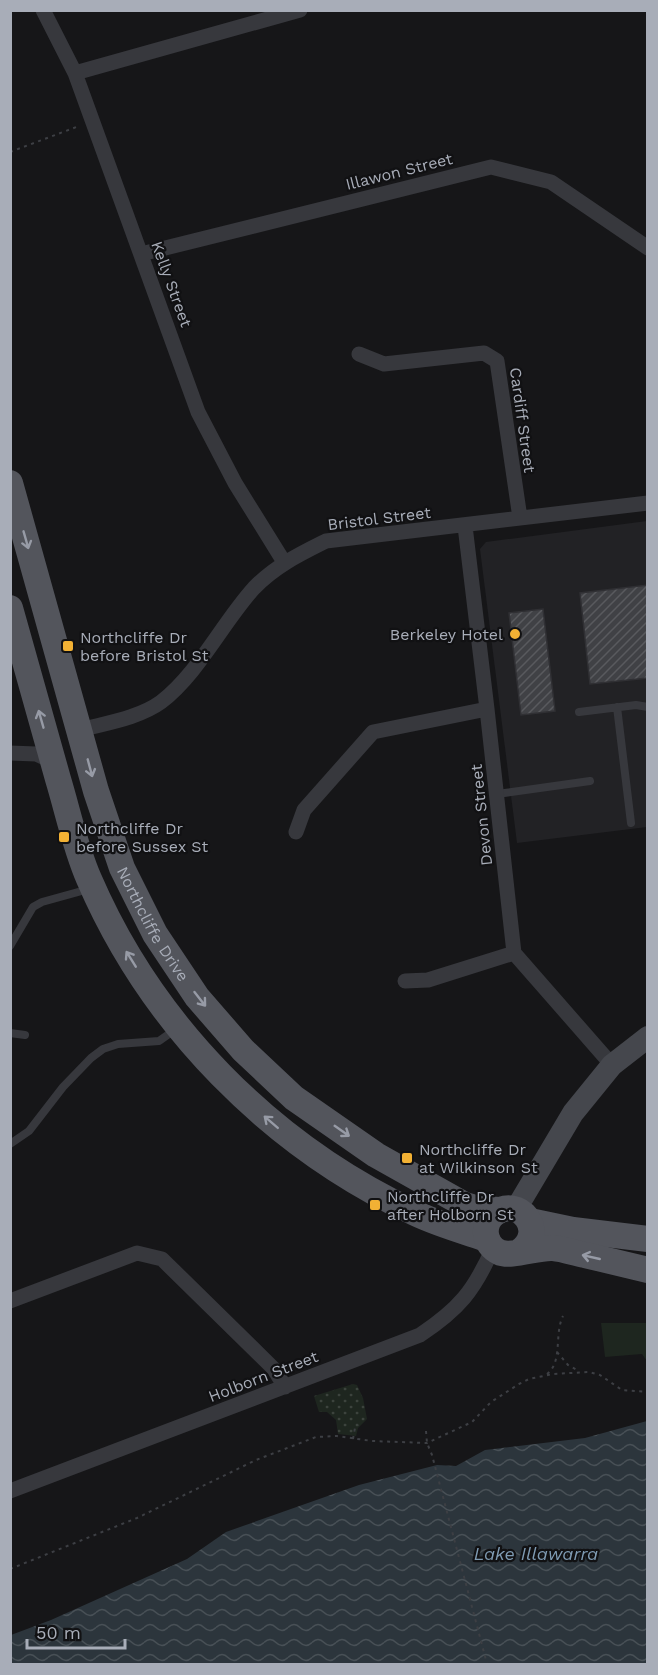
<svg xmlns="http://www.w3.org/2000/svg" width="658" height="1675" viewBox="0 0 658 1675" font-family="'Work Sans',sans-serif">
  <defs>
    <pattern id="park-dots" width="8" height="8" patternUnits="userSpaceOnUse" patternTransform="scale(1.5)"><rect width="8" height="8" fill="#1e261f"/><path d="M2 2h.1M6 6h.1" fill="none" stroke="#3c433d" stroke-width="1.8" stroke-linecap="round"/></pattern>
    <pattern id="water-waves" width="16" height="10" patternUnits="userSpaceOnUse" patternTransform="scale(1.5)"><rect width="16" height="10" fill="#2c353c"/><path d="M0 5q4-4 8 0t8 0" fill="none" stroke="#485056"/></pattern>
    <pattern id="building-hatch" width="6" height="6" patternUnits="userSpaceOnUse" patternTransform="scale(1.5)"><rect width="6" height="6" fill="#404145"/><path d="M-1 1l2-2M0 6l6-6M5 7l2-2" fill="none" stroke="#595a5e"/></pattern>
  </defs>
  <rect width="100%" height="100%" fill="#161618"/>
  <path fill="#222225" d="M647,521V827L517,843L480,549L486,542Z"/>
  <path fill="#1e261f" d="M601,1323H647V1361L642,1354L605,1357Z"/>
  <path fill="url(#park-dots)" d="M353,1384L357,1385L363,1398L367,1419L358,1428L356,1436L338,1434L336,1420L327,1412H319L314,1396Z"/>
  <path fill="url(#water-waves)" d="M647,1421V1664H11V1635L51,1620L187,1559L226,1532L359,1485L437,1465L456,1466L485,1450L585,1438Z"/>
  <path fill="url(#building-hatch)" stroke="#303034" stroke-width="1.5" d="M648,585V678L590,684L580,593Z
    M543,609L555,711L521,715L509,613Z"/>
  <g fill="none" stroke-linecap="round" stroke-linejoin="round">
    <path stroke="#3d3f44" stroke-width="2" stroke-dasharray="3 4.5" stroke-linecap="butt" d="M10,152L79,126
      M557,1352L568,1365L579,1371
      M547,1374C563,1362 554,1334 563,1316
      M426,1431L427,1443L432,1455L487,1664
      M353,1439L355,1428L358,1425
      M10,1569L137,1518L256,1460L316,1437L337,1436L372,1441L427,1443L472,1422L491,1402L519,1384L529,1379L553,1374L589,1372L600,1375L622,1390L648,1392"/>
    <path stroke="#37383d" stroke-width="8" d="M617,707L631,823
      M579,712L636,705L648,707
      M497,794L590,781
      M10,946L33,907L42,902L89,889
      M10,1033L25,1035
      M10,1144L29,1131L63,1087L91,1058L103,1049L118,1044L159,1041L176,1029"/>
    <path stroke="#37383d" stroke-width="15" d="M43,10L75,73L198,412L235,483L284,562
      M75,73L300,10
      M141,254L491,167L551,182L648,248
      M359,354L384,364L484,353L497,361L520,518
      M465,526L487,709L514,953L612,1065
      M80,730C106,723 139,718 161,702C198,674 223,622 254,588C275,566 300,554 326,541L648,503
      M10,753L36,754L54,762
      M296,832L304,810L373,732L487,709
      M405,981L428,980L514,953
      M10,1301L137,1253L162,1259L274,1369L285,1387
      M10,1491L420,1335C459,1309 474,1291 493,1248"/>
    <path stroke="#45474d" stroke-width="22" d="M516,1209L573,1113L612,1065L648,1037"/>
    <g stroke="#53555c" stroke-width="26">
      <path id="s1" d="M10,483L96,791L122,868L155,934L197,997L243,1050L294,1098L376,1155L465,1205L479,1209L501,1210"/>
      <path d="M10,608C26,665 42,722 58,779C68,812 75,847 89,879C152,1025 270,1145 415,1213C438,1224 463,1231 487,1239"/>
      <path d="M530,1221L573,1230L648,1239"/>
      <path d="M519,1252C549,1231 518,1194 494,1214C481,1225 484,1245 499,1252C511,1258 537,1247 553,1248C564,1249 574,1253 585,1255C606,1260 627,1265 648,1270"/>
    </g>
  </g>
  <defs><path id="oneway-shaft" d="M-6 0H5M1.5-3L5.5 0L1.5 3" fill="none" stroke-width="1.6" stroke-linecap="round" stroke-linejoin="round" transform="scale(1.5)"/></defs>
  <g stroke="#979ba6">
    <use href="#oneway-shaft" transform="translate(26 540) rotate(74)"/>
    <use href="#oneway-shaft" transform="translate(41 719) rotate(-106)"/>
    <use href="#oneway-shaft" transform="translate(90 768) rotate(75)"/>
    <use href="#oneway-shaft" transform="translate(131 959) rotate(-122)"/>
    <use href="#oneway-shaft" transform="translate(200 999) rotate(52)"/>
    <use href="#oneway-shaft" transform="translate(271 1122) rotate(-139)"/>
    <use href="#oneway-shaft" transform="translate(342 1131) rotate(35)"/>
    <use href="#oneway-shaft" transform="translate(591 1257) rotate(-167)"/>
  </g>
  <g fill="#f2b134" stroke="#111113" stroke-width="2">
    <circle cx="515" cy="634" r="6"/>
    <rect x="62" y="640" width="12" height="12" rx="3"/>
    <rect x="58" y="831" width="12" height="12" rx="3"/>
    <rect x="401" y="1152" width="12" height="12" rx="3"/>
    <rect x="369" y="1199" width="12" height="12" rx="3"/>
  </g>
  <g text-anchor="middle" stroke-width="4.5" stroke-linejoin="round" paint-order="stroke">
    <g font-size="16" fill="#a8adb8" stroke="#111113">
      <text transform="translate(399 171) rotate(-14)" y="6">Illawon Street</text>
      <text transform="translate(172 284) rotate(70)" y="6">Kelly Street</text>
      <text transform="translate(523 420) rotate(82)" y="6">Cardiff Street</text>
      <text transform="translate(379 518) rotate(-7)" y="6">Bristol Street</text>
      <text transform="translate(481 815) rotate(-96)" y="6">Devon Street</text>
      <text dy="6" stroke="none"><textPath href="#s1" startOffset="465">Northcliffe Drive</textPath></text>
      <text transform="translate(263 1376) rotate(-21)" y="6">Holborn Street</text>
    </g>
    <g font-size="16" fill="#a8adb8" stroke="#111113" text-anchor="start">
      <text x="503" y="640" text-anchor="end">Berkeley Hotel</text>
      <text x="80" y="643">Northcliffe Dr<tspan x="80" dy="18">before Bristol St</tspan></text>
      <text x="76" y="834">Northcliffe Dr<tspan x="76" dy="18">before Sussex St</tspan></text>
      <text x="419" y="1155">Northcliffe Dr<tspan x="419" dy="18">at Wilkinson St</tspan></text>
      <text x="387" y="1202">Northcliffe Dr<tspan x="387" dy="18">after Holborn St</tspan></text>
    </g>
    <g font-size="18" font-style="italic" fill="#7f9bb3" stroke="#111113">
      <text x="536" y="1560">Lake Illawarra</text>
    </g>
  </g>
  <rect width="658" height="1675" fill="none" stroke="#a8adb8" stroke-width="24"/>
  <path d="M27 1639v9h98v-9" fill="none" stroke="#a8adb8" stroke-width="3"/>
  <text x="36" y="1639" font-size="18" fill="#a8adb8" stroke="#111113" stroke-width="4.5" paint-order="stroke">50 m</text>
</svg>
